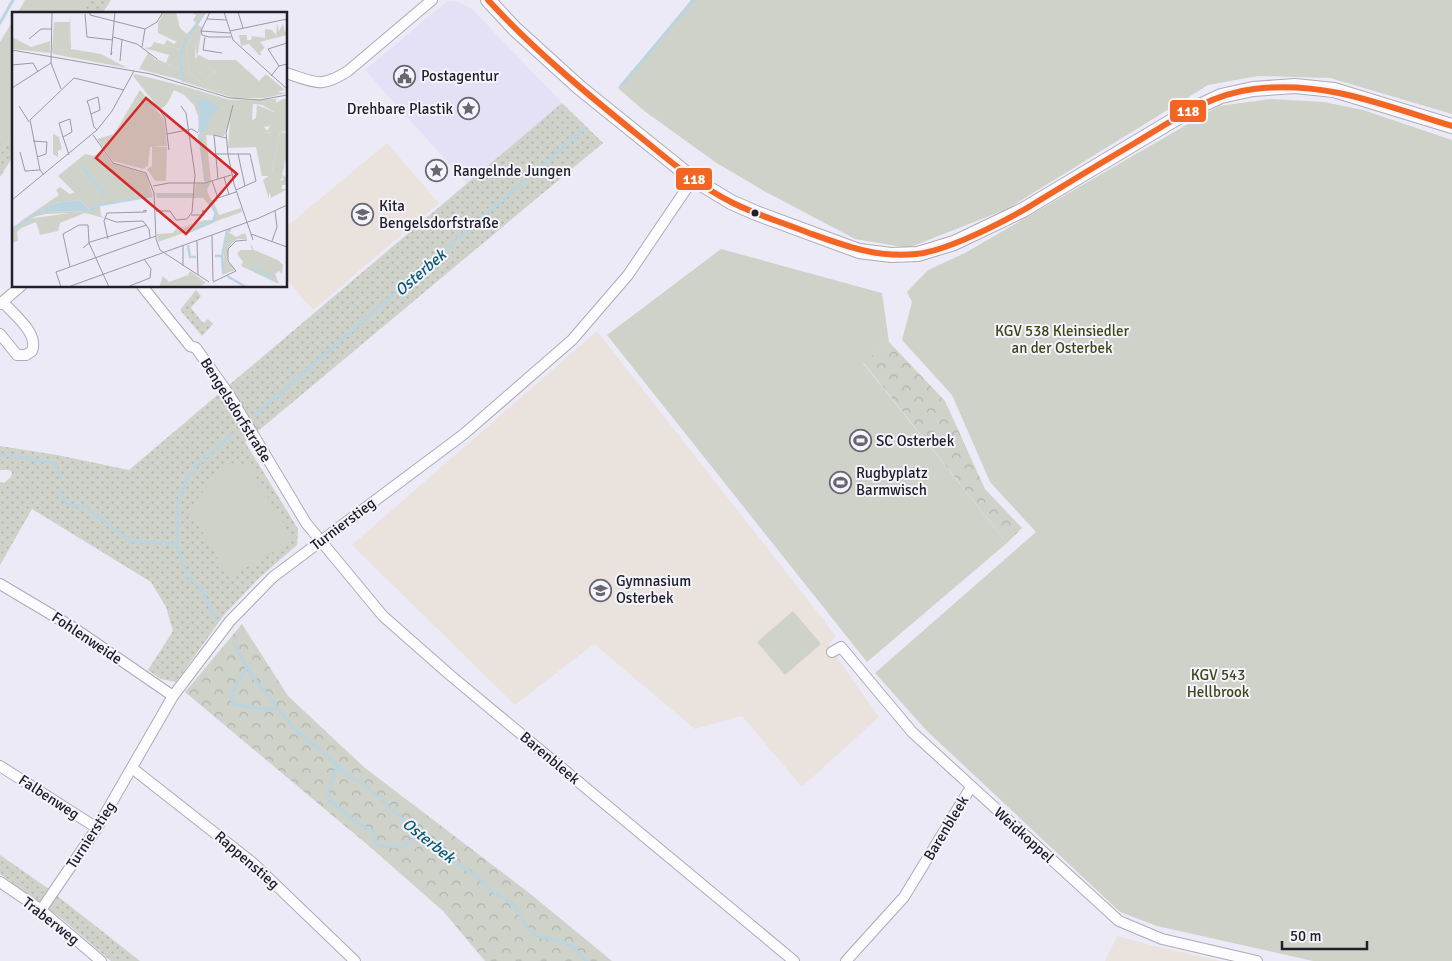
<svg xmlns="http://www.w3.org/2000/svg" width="1452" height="961" viewBox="0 0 1452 961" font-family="Signika,sans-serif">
  <defs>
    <pattern id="grass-dots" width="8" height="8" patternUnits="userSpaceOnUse" patternTransform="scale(1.25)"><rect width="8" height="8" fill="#cfd2c9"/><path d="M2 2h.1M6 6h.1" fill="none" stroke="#b1b4ad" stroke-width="1.8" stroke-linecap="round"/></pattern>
    <pattern id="forest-crowns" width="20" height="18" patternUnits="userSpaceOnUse" patternTransform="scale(1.25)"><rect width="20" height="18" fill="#cfd2c9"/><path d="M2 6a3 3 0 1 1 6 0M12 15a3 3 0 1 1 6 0" fill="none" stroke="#b1b4ad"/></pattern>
  </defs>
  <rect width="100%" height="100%" fill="#eceaf6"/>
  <path fill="#e4e1f7" d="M447,1L459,2L472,9L562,103L467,184L365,70Z"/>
  <path fill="#eae2dd" d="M387,143L439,203L313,310L286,279V227Z
    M597,331L836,636L828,645L879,717L802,787L742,716L695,729L594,644L515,705L352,545Z
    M1117,936L1151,945L1220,961H1105Z"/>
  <path fill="url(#grass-dots)" d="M89,0H111L102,14H81Z
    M562,103L603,143L245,442L298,529L297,545L259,578L224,615L176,682L161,679L148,670L173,631L166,607L151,582L32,509L0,565V482L4,483L11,477L12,472L9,470H0V446L57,455L129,470Z
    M14,131V155L0,177V155Z
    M196,290L201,296L191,308L203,323L208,319L213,324L202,336L180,310Z
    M0,855L46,887L140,961H111L61,918L0,874Z"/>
  <path fill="url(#forest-crowns)" d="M889,342L945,401L985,489L1022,528L1007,543L863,362Z
    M242,624L288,696L365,768L528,892L612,961H485L443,911L369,846L185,692Z"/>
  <path fill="#cfd2c9" d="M25,0H89L81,14H17Z
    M691,0H1452V114L1330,78L1258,76L1208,85L1007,209L908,248L855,239L764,191L715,162L643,110L618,88Z
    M14,19V131L0,155V42Z
    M1271,99L1324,102L1363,110L1452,140V961H1313L1157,926L1120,912L926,730L875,673L1036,532L990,482L952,395L902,340L912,302L907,292L928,270L965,253L1219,106Z
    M721,249L882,293L889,342L863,363L1007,543L867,662L607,335Z
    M227,463L249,465L293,540L229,578L189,509Z
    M793,611L821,644L785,675L757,642Z"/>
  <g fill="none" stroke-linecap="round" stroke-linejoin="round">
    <path stroke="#bad5e1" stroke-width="3" d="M0,23L13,0
      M621,86L694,0
      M256,414L584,129
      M0,454L50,462L55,464L60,477
      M60,491L63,499L69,505L85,507L131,541L177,544
      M216,619L200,587L187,575L177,544L179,499L186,481L197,465L232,434
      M233,643L253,677L295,730L318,748L350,777L363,783L421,836L457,864L475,875L493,892L513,903L528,929L536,936L562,941L574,948L586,961
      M247,666C243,679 233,685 231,698L234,704L254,708L276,709
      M337,766L328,792L329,800L358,823L374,832L375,842L379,846L401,847L421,836"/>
    <defs>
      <path id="minor" d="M286,73C315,82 320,89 348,71L432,0
        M142,286L190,346L196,348L230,396L306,523L383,616L450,675L794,961
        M0,304L21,286
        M0,334L17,355H26L32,351C39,333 14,315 3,302
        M0,584L74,628L173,696
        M832,652L841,647L912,732L1119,921L1162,939L1257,961
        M0,766L97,828
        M132,768L253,863L355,961
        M0,882L41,910L101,961
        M41,910L97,828L173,696L230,621L273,577L464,434L572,340L628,275L693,179
        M846,961L904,897L971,787"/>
      <path id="tertiary" d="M488,0L515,29L580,88L693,179L731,202L756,213L859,251L891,255L918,254L954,243L1023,210L1187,112L1221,96L1253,89L1295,86L1334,90L1452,126"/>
    </defs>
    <use href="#minor" stroke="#adabb5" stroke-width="12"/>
    <use href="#tertiary" stroke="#adabb5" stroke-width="16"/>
    <use href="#minor" stroke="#fcfcfe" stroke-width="10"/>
    <use href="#tertiary" stroke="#fcfcfe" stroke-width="14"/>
    <defs>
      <path id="bus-1" d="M488,0C534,50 586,93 639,136C669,160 698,186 733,203C757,215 784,223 809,233C845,246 877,258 916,254C947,251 999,224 1027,208C1063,186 1099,164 1135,143C1173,120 1210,94 1254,89C1326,80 1385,106 1452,126"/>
    </defs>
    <use href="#bus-1" stroke="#f5f3fd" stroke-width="10"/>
    <use href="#bus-1" stroke="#f26522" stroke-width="6"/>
  </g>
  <defs>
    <symbol id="civic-ring" viewBox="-11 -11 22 22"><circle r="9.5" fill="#f5f3fd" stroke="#686770" stroke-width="1.5"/><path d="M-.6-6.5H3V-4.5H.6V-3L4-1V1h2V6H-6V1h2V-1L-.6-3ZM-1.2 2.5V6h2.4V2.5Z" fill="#686770"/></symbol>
    <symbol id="sight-ring" viewBox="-11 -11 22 22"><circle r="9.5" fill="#f5f3fd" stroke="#686770" stroke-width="1.5"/><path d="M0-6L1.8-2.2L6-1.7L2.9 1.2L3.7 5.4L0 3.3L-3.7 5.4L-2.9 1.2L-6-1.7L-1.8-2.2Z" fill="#686770"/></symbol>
    <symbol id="school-ring" viewBox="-11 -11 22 22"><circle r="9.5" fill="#f5f3fd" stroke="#686770" stroke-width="1.5"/><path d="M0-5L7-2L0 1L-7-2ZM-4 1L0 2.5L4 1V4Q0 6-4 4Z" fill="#686770"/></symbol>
    <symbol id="stadium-ring" viewBox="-11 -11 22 22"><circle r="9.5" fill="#f5f3fd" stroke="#686770" stroke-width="1.5"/><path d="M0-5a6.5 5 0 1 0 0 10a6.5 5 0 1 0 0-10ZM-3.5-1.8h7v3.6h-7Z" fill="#686770"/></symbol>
  </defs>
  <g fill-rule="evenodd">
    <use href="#civic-ring" x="392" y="64" width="25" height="25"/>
    <use href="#sight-ring" x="456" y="96" width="25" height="25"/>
    <use href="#sight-ring" x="424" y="158" width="25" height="25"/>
    <use href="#school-ring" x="350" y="202" width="25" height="25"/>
    <use href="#stadium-ring" x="848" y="428" width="25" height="25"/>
    <use href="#stadium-ring" x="828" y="470" width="25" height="25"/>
    <use href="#school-ring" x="588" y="578" width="25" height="25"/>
  </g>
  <circle fill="#212028" stroke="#f5f3fd" stroke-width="2" cx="755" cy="213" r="4.5"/>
  <g text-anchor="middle" stroke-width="4" stroke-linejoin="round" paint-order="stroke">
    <g font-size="15" fill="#212028" stroke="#f5f3fd" text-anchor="start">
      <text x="421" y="81">Postagentur</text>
      <text x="453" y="114" text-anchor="end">Drehbare Plastik</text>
      <text x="453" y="176">Rangelnde Jungen</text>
      <text x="379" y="211">Kita<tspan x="379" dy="17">Bengelsdorfstraße</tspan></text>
      <text x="876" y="446">SC Osterbek</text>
      <text x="856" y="478">Rugbyplatz<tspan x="856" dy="17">Barmwisch</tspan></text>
      <text x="616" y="586">Gymnasium<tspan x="616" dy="17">Osterbek</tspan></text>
    </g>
    <g font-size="15" fill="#3c4611" stroke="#f5f3fd">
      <text x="1062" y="336">KGV 538 Kleinsiedler<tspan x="1062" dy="17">an der Osterbek</tspan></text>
      <text x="1218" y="680">KGV 543<tspan x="1218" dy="17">Hellbrook</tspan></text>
    </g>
    <g font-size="15" fill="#212028" stroke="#f5f3fd">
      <text transform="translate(236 410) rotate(58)" y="5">Bengelsdorfstraße</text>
      <text transform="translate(343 524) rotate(-37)" y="5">Turnierstieg</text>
      <text transform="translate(87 638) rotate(34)" y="5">Fohlenweide</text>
      <text transform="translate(550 758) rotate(40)" y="5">Barenbleek</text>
      <text transform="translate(49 797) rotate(33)" y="5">Falbenweg</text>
      <text transform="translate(946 828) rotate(-59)" y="5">Barenbleek</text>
      <text transform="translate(91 835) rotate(-57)" y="5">Turnierstieg</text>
      <text transform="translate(1024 835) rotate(42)" y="5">Weidkoppel</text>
      <text transform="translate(247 860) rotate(41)" y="5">Rappenstieg</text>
      <text transform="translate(51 921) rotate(38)" y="5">Traberweg</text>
    </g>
    <g font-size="16" font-style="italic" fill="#095b6d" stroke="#f5f3fd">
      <text transform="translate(420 272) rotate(-41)" y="6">Osterbek</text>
      <text transform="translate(429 840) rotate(38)" y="6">Osterbek</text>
    </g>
  </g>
  <g transform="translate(12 12)">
    <rect width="275" height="275" fill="#eceaf6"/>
    <path d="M152,0H164L168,16L175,22L184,11L181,8L184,3L179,0H194L186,13L190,15L185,47L183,27L179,24L175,36L177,59L190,72L204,58L196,75L213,80L232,76L275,81L253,86H222L169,69V58L141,49L145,47L158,53L168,37L152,33L155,28L162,32L165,30L146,21V11ZM58,2L59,37L89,42L115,56L41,42L40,38L57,37ZM265,11L267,19L271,12L273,21L275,12V23L248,30L253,36L248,40L250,43H247L237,32L229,34L227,23H235V28H239L240,24L253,26V17L260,18L264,23ZM0,25L19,35L38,29V41L0,37ZM252,115L255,119H275L268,120L260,159L272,153L275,144L270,163L275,165H271L257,182V187L251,168L259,162V120L251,121ZM41,122L47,125L50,137L46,139V145L41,142ZM199,170L195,178L199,188H207L202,191L207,203L229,196L230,200L202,210L193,208L165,218L166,223L146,230L145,222L161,221L164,217L193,208H200L203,200L191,186H145L144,181H182L184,172ZM48,175L58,182L64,180L92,206L73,201L58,207V201L34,202L17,206L0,218L9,209L47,183L44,178ZM68,188L79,199L28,200L42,191ZM220,217L216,220L224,225L233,221L235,227H225L217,234L215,249L223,258L210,263L214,219ZM238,231L242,238L266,248L271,253L270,262L267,259L263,262L267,272L229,254L231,250L225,241L229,238H240Z" fill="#cfd2c9" fill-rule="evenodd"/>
    <path d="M171,74L218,88L264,87L266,105L257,114L252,115L264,101L250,93L224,90L212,124L194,123L199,169L192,170L186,104L182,93L172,83Z" fill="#cfd2c9"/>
    <path d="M42,10H58L57,37L40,38ZM179,24L184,27L183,47L187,43L197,48H224L247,69L254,62L273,78L256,82L238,77L213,80L195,75L204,58L190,72L177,59L175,36ZM142,30L168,37L166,56L154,51L157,43L132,36L139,35ZM136,41L143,47L142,49L169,58V68L127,57ZM123,62L171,74L172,83L162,78L155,92L148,98L121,64ZM128,78L152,107L155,134L138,135L136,154L131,157L101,149L85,127L102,122ZM271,87H275V119H255L266,101L252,115V121L264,120L259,164H250L244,135L216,136L218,106L224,90L241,91L240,108L244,106L245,93L264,101L262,92ZM268,120L275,121V144L267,164L261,163L260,159ZM140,135H155L154,169H143L135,157L140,154ZM90,138L100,151L134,162L141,184L88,194L89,203L82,200L46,164L73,142L82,144ZM271,165H275V173H270V177H275L259,186L255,171L271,168ZM58,201V207L48,211L46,219L28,223L24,210L9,216L5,220L6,229L0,231V218L15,207ZM193,208L202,210L166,223L165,219ZM178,259L194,271L186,275H147L151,264L157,270L176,263Z" fill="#cfd2c9"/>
    <path d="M176,83L184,89L193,87L208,95L201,101L191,121L186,120L188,94ZM68,188L79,199L27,200L42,191Z" fill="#bad5e1"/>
    <path fill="none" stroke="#bad5e1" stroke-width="2.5" d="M172,70L168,49L172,31L193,0M187,122L194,169M70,154L90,180V186M145,183H179M183,183L189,181L193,173M78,199L87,193L140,184M0,217L28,200M172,222L202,209L204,201L196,189M176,233L178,245H184M203,244H210L211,261M210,244L215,219L219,218M238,255L261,266M215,264L234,275"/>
    <path fill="none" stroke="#9b99a4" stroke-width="1" d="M40,0L39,51L49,77M78,0V3L133,17L145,10L151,0M212,0L221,28L275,77M226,0L231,16M73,2L75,25L101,28M195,7L215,8M189,19L190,23L197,25H219M189,19L218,21M189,19L198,0M218,19L275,7M101,25L125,32L145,47M193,25L191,38L210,41M17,27L29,17H40M130,35L133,17M0,38L139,62L218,86L248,88L275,83M100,40L99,43L103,0M108,49L110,27M0,53L21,51L26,60M267,54L256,37L275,31M259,64L267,54L275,52M0,76L39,51M144,93L153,106L157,138M221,93L214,121L216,142L222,172L241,228M7,94L17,110M79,102L88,98L86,85L75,89L77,94L82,115L85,118M155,122L180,117L186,121M81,123L101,151L134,161L142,181L144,227L148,238L197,270M51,125L47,111L58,107L60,120L51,125L57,143M21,129L35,130L34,142L25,145M8,140L13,159L28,158M202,142H238L244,169L224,178M226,142L233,174M32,163L28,158L18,108L62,66L112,78M212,165L217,183M206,167L202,123L214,126M200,169L206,186L224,180M141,174L157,171H193L219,163M0,188L85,118L100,99L122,59M144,199H158L164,208L175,207L180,200L183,163L174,101L169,94M179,203H192L191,198L190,203M93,206L104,210L131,209L137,217L138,226M239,222L275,235M200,223L201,269M96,227L92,209L95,201L134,200V198L131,199M185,229L186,263M260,229L265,215L263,199M171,233V254M71,236L78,230L135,213M58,255L51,222L67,213H76L77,231L97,275M224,259L216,249V237L224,229L235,228M201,270L224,259M49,275L44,260L144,224M56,275L247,206L275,193M115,275L138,266L139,257L132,247"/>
    <path fill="#d62828" fill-opacity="0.15" stroke="#d62828" stroke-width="2.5" d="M134,86L225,162L174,222L84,146Z"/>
    <rect width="275" height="275" fill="none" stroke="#212028" stroke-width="2.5"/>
  </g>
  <g stroke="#f5f3fd" stroke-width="2">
    <rect x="1169" y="99" width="38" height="24" rx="5" fill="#f26522"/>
    <rect x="675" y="167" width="38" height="24" rx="5" fill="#f26522"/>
  </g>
  <g font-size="14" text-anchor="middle" font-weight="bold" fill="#fff">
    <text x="1188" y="116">118</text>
    <text x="694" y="184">118</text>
  </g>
  <path d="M1282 941v8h85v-8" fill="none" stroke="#212028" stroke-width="2.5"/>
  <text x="1290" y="941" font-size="15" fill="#212028" stroke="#f5f3fd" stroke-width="4" paint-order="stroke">50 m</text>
</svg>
